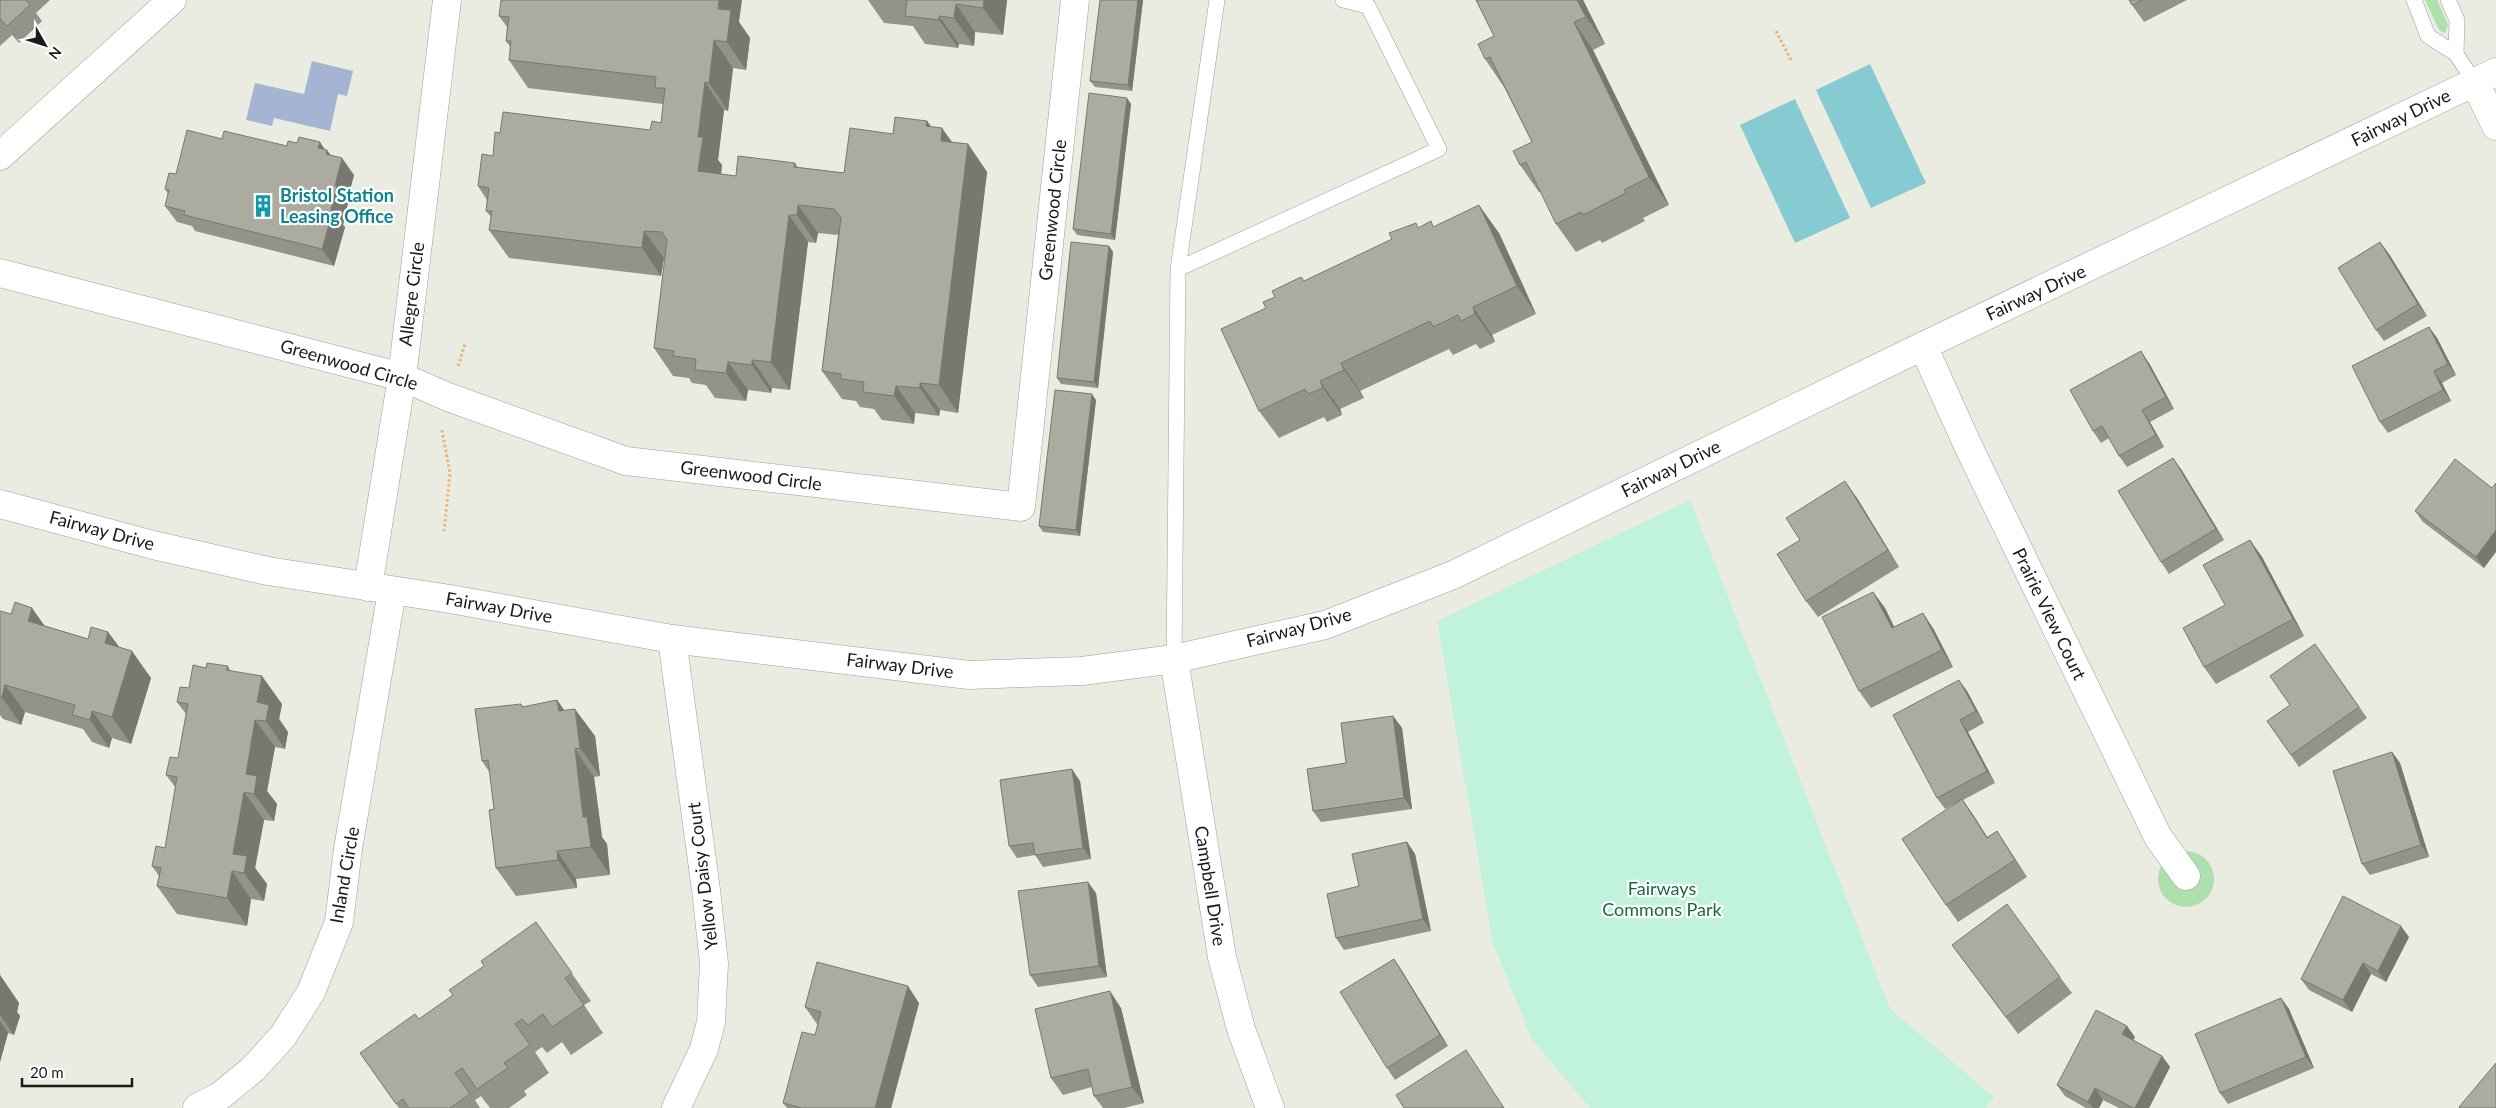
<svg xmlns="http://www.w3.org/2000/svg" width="2496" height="1108" viewBox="0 0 2496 1108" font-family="Lato,sans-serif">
  <rect width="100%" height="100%" fill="#eaebe1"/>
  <path fill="#ade0ac" d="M2425,0H2437L2448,25L2445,33L2439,30Z
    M2158 879a28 28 0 1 1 56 0a28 28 0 1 1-56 0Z"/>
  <path fill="#c1f2dc" d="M1690,500L1890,1009L1994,1097L1986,1108H1590L1532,1039L1493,943L1437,621Z"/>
  <path fill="#87cbd2" d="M1870,64L1926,183L1871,208L1816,90Z
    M1795,99L1850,218L1795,243L1740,125Z"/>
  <path fill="#a6b4d4" d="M312,61L353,71L347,96L338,94L330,131L274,118L272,126L246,120L255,83L304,94Z"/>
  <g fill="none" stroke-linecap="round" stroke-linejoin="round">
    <defs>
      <path id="lane" d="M2414,0L2428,36L2456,54L2475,83
        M2448,0L2457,20L2456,54
        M1178,269L1439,149L1368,6L1343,0
        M1174,659L1178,269L1217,0"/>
      <path id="street" d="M2475,83L2496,126
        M0,156L172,0
        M0,273L402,377L448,397L626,461L1021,507L1075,0
        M1923,346L1969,448L2158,837L2186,876
        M0,504L153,545L268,571L450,599L672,639L969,675L1082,671L1174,659L1325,625L1453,575L1923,346L2496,72
        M368,587L402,377L447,0
        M672,639L706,890L714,963L711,1022L704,1049L676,1108
        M1174,659L1222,957L1241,1029L1270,1108
        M197,1108L220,1096L253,1069L283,1036L311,992L339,922L348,849L392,591"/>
    </defs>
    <use href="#lane" stroke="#9e9e9e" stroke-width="16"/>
    <use href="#street" stroke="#9e9e9e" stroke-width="29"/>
    <path stroke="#e8b775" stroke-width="3" stroke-dasharray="2.5 2.5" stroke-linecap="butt" d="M1776,31L1791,60
      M458,366L465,344
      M442,430L450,473L444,533"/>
    <use href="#lane" stroke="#fff" stroke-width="15"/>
    <use href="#street" stroke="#fff" stroke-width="28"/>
  </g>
  <path fill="#94938a" d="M0,0H50L36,13L42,21L19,43L12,35L0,46Z
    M868,0H1007L1003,35L975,32L974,46L959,44L958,48L925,44L913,26L884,23Z
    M1100,0H1143L1132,91L1095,87L1090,81Z
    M1476,0H1583L1605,44L1593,50L1669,205L1643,218L1645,221L1602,243L1600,240L1576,252L1556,224L1541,192H1539L1520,165L1532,142L1504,87L1485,59L1494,36Z
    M2129,0H2187L2144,22L2132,5Z
    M499,16L739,22L750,38L746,70L733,68L728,111L724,110L718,160L722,165L721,174L736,176L795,163L798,167L844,173L893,134L927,121L931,127L952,142L968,144L987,172L958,413L940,410L939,416L915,413L914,424L882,420L874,409L860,407L856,401L842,399L822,371L838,235L818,233L816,243L808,242L790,390L772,388L771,393L748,390L746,401L715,398L706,385L692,383L689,378L673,376L654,348L665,259L664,258L661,276L509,258L489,230L491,217L486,211L487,200L478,186L493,156L500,133L650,130L661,123L663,104L528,88L509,60L511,48L506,41L507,27Z
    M1131,104L1115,240L1077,235L1073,229Z
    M222,139L287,146L297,143L320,142L325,150L354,175L347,201L348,203L343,225L345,227L334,266L195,231L192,226L177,222L165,206L168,194L165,189L176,174Z
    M1434,227L1499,233L1536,314L1492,335L1495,342L1480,349L1476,344L1453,355L1449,349L1360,391L1364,398L1340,409L1342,415L1327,422L1324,417L1279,438L1259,411L1266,308L1275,297L1301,277L1304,281Z
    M2380,242L2389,254L2427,316L2384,341L2376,330Z
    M1109,246L1113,252L1098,388L1061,384L1057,378Z
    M2429,327L2437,338L2456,375L2442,383L2451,401L2388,433L2380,422Z
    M2149,363L2174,409L2150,422L2164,447L2127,467L2119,456L2109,438L2101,443L2093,431Z
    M1096,400L1080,536L1043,532L1039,526Z
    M2181,469L2224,540L2169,574L2161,562Z
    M2492,488L2484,568L2423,522L2415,511Z
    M1857,498L1899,567L1818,617L1806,601L1800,540Z
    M2250,540L2262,557L2304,636L2216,684L2204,667L2225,605Z
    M1873,592L1885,608L1894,627L1923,613L1934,630L1953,667L1871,708L1859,691Z
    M0,611L45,626L88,639L108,632L119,647L151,678L131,744L112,738L109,748L92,742L83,729L25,712L21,725L3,719L0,715Z
    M2315,644L2367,718L2299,767L2267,721L2290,705Z
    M228,666L230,670L282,704L279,719L288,732L285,749L275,747L267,791L277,804L274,821L264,820L255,868L267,884L264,901L251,899L247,926L177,914L157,886L159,876L152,866L165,848L176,788L166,775L178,758L186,714L177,702L206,668Z
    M1967,691L1984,723L1968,732L1995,783L1963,800L1987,837L1997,831L2027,877L1958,922L1946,905L1954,804L1945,809L1937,798Z
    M557,700L564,710L595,736L600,776L594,777L602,837L607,844L610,875L576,879L577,888L516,896L496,868L494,809L490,773L482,761L521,704L523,707Z
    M1393,716L1402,728L1412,809L1321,822L1313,811L1346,763Z
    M2392,752L2400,763L2429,857L2370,875L2362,864Z
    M1080,781L1091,859L1043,867L1035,855L1017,858L1009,846Z
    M1407,842L1415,854L1431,931L1344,950L1336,938L1359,886Z
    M1096,893L1107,977L1038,987L1030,975Z
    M536,922L591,1001L584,1005L603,1033L571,1055L562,1042L547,1053L542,1047L535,1052L549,1073L524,1091L527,1095L509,1108H490L481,1096L475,1100L480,1108H399L360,1053L419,1019L452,996L484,966Z
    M2409,937L2386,982L2371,974L2352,1012L2309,990L2301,979Z
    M1952,945L2060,977L2072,993L2018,1034Z
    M1394,959L1402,971L1448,1046L1395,1080L1387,1068Z
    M0,975L19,1003L17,1012L20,1016L14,1035L8,1033L0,1062Z
    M2281,998L2289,1009L2314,1068L2228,1104L2220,1093Z
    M919,1003L891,1108H787L783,1103L815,1035L818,1024H817L805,1007Z
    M1121,1008L1144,1103L1124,1108H1103L1094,1096L1092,1087L1063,1095L1051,1078Z
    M2135,1037L2133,1040L2162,1056L2170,1067L2149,1108H2119L2103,1100L2099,1108H2086L2065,1096L2057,1085Z"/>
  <path fill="#787870" d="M719,0H742L739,22L750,38L746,70L727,42L718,9Z
    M984,0H1007L1003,35L983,8Z
    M1138,0H1143L1132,91L1128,85Z
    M1577,0H1583L1605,44L1586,17Z
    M956,4L975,32L974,46L954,18Z
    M939,16L959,44L958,48L939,20Z
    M1574,22L1593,50L1669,205L1649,177Z
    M714,40L733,68L728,111L709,83Z
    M705,82L724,110L718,160L722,165L718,199L698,171V137Z
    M1127,98L1131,104L1115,240L1111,234Z
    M927,121L941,140L942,128L962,156L946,149L926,126Z
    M320,142L327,153V150L339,167L318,148Z
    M968,144L987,172L958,413L939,385Z
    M342,158L354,175L347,201L348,203L343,225L345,227L334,266L322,249L331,210L335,186Z
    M798,205L818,233L816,243L797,215Z
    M1479,205L1499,233L1536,314L1517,286Z
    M789,215L808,242L790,390L771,362Z
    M644,231L664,258L661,276L642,248Z
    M2380,242L2389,254L2427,316L2418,304Z
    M1109,246L1113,252L1098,388L1094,382Z
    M1473,307L1492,335L1495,342L1475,314Z
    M2429,327L2437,338L2456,375L2448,364Z
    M2141,351L2149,363L2174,409L2166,397Z
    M752,360L772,388L771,393L752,365Z
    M728,362L748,390L746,401L726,373Z
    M1341,363L1360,391L1364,398L1344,370Z
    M2434,371L2442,383L2451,401L2443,390Z
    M1320,381L1340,409L1342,415L1323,388Z
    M920,383L940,410L939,416L920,388Z
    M896,386L915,413L914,424L894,396Z
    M1092,394L1096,400L1080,536L1076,530Z
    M2142,410L2150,422L2164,447L2156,435Z
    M2173,458L2181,469L2224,540L2216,529Z
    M1845,481L1857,498L1899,567L1888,550Z
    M2496,530V552L2484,568L2476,557Z
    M2250,540L2262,557L2304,636L2293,619Z
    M1873,592L1885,608L1903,645L1892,628Z
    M32,608L52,636L28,621Z
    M1923,613L1934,630L1953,667L1942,650Z
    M108,632L128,659L105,643Z
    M132,651L151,678L131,744L112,717Z
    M262,676L282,704L279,719L288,732L285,749L266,721L257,702Z
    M1959,680L1967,691L1984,723L1976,711Z
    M5,685L25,712L21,725L2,697Z
    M557,700L577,728L559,711Z
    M575,709L595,736L600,776L580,748Z
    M92,711L112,738L109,748L90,720Z
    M1393,716L1402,728L1412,809L1404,798Z
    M255,720L275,747L267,791L277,804L274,821L254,794L246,774Z
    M1960,720L1968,732L1995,783L1987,771Z
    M575,749L594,777L602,837L607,844L610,875L591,847L583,817Z
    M2392,752L2400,763L2429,857L2421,845Z
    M1072,769L1080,781L1091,859L1083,848Z
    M244,792L264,820L255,868L267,884L264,901L244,873L233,854Z
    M1962,799L1974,816L1998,854L1987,838Z
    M1997,831L2008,848L2027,877L2015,860Z
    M1407,842L1415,854L1431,931L1423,919Z
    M557,851L576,879L577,888L558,860Z
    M232,871L251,899L247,926L227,898Z
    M1088,882L1096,893L1107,977L1099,966Z
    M2401,926L2409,937L2386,982L2378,971Z
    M1394,959L1402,971L1448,1046L1440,1035Z
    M2363,963L2371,974L2352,1012L2343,1000Z
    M0,975L19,1003L17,1012L20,1016L14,1035L0,1015Z
    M908,986L919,1003L891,1108H875Z
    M1110,991L1121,1008L1144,1103L1132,1087Z
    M2281,998L2289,1009L2314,1068L2306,1057Z
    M0,1021L8,1033L0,1062Z
    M2127,1026L2135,1037L2130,1046L2122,1034Z
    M2162,1056L2170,1067L2149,1108H2135Z
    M2095,1088L2103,1100L2099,1108H2093L2088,1102Z"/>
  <path fill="#acaba0" stroke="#787870" d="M0,0H26L30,5L7,26L0,19Z
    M501,0H719L718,9L731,10L727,42L714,40L709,83L705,82L698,137H703L698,171L736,176L738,156L795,163L794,167L844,173L850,128L893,134L895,117L927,121L926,126L942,128L941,141L968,144L939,385L920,383V388L896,386L894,396L863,392L864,382L841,379V374L822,371L841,218L834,209L798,205L797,215H789L771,362L752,360V365L728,362L726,373L695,370L696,359L673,356L674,351L654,348L667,240L662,232L644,231L642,248L489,230L492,211H486L489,188L478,186L482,154L493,156L495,132L500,133L503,112L650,130L652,121L661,123L665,88H655L656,77L509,60L511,41H506L509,17L499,16Z
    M905,0H984L983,8L956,4L954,18L939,16V20L905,16L907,0Z
    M1100,0H1138L1128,85L1090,81Z
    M1476,0H1577L1586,17L1574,22L1649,177L1624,190L1626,193L1583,215L1581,212L1556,224L1526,162L1520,165L1513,151L1532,142L1490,57L1485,59L1478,44L1494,36Z
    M2129,0H2143L2132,5Z
    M1089,93L1127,98L1111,234L1073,229Z
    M187,130L222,139L224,131L287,146L288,141L297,143L299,137L320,142L318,148L327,150L326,154L342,158L335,186H337L331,210L333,211L322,249L184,215L185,211L165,206L169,190L165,189L169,173L176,174Z
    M1479,205L1517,286L1473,307L1475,314L1461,321L1458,315L1433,327L1430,321L1341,363L1344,370L1320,381L1323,388L1308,394L1305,389L1259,411L1221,329L1266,308L1263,302L1275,297L1272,291L1301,277L1304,281L1392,239L1389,233L1416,223L1418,228L1431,221L1433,227Z
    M1071,242L1109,246L1094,382L1057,378Z
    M2380,242L2418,304L2376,330L2338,268Z
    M2429,327L2448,364L2434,371L2443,390L2380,422L2352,366Z
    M2141,351L2166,397L2142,410L2156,435L2119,456L2102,426L2093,431L2070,390Z
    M1055,390L1092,394L1076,530L1039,526Z
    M2173,458L2216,529L2161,562L2118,491Z
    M2455,459L2492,488L2496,483V530L2476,557L2415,511Z
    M1845,481L1888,550L1806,601L1777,554L1800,540L1786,518Z
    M2250,540L2293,619L2204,667L2183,628L2225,605L2203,565Z
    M1873,592L1892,628L1923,613L1942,650L1859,691L1822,617Z
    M15,602L32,608L28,621L88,639L91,627L108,632L105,643L132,651L112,717L92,711L90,720L72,715L75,705L5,685L2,697L0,696V611L11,614Z
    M2315,644L2359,707L2291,755L2267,721L2290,705L2270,676Z
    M207,663L228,666L226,670L262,676L257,702L269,705L266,721L255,720L246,774L257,776L254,794L244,792L233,854L247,856L244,873L232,871L227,898L157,886L161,868L152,866L156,846L165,848L177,777L166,775L170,757L178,758L188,704L177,702L180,687L189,688L193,665L206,668Z
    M1959,680L1976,711L1960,720L1987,771L1937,798L1893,715Z
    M557,700L559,711L575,709L580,748L575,749L583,817H587L591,847L557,851L558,860L496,868L489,810L494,809L488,760L482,761L475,709L521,704L522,707Z
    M1393,716L1404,798L1313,811L1307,769L1346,763L1341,723Z
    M2392,752L2421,845L2362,864L2333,771Z
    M1072,769L1083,848L1035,855L1033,843L1009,846L1000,780Z
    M1962,799L1987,838L1997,831L2015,860L1946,905L1902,839Z
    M1407,842L1423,919L1336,938L1327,894L1359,886L1352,854Z
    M1088,882L1099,966L1030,975L1018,891Z
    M2343,896L2401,926L2378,971L2363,963L2343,1000L2301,979Z
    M2007,904L2060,977L2006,1017L1952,945Z
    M536,922L572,973L565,978L584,1005L552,1027L543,1014L528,1025L522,1019L515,1024L530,1045L504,1063L508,1068L477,1089L462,1068L455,1073L470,1094L450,1108H409L403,1099L396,1104L360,1053L415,1014L419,1019L453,995L449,990L484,966L481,961Z
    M1394,959L1440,1035L1387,1068L1340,992Z
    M817,962L908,986L875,1108H802L783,1103L802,1032L815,1035L821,1012L805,1007Z
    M1110,991L1132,1087L1094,1096L1088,1069L1051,1078L1035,1009Z
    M2281,998L2306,1057L2220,1093L2195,1034Z
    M2096,1010L2127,1026L2122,1034L2162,1056L2135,1108H2133L2095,1088L2088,1102L2057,1085Z
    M1466,1050L1504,1108H1404L1396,1095Z
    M2496,1063V1108H2460L2459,1107Z"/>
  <defs>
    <symbol id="building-bare" viewBox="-9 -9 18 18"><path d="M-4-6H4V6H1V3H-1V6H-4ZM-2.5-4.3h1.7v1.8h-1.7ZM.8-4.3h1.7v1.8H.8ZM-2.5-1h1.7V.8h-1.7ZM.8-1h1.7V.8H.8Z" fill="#0f9aa8" stroke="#fff" stroke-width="2.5" paint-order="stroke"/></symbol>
  </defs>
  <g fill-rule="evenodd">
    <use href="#building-bare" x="247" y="190" width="32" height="32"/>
  </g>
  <g text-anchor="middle" stroke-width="4.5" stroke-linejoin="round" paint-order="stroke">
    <g font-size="18" fill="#1a1a1a" stroke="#fff">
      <text transform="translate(2401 118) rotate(-26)" y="6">Fairway Drive</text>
      <text transform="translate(1053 210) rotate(-84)" y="6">Greenwood Circle</text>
      <text transform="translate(2036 293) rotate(-25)" y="6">Fairway Drive</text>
      <text transform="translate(412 294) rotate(-83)" y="6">Allegre Circle</text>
      <text transform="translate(349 365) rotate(16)" y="6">Greenwood Circle</text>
      <text transform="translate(1671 469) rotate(-26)" y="6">Fairway Drive</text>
      <text transform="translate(751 476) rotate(7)" y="6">Greenwood Circle</text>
      <text transform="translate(102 531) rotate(15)" y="6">Fairway Drive</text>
      <text transform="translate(499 608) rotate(10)" y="6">Fairway Drive</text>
      <text transform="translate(2049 614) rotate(64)" y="6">Prairie View Court</text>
      <text transform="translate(1299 628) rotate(-15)" y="6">Fairway Drive</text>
      <text transform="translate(900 666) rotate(7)" y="6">Fairway Drive</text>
      <text transform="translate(345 875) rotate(-80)" y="6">Inland Circle</text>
      <text transform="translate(703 876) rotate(-97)" y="6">Yellow Daisy Court</text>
      <text transform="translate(1210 886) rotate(81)" y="6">Campbell Drive</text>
    </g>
    <g font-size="18" font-weight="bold" fill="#0d838f" stroke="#fff" text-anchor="start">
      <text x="280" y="202">Bristol Station<tspan x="280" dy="21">Leasing Office</tspan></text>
    </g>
    <g font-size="18" fill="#176a45" stroke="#fff">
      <text x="1662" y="895">Fairways<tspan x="1662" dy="21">Commons Park</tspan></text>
    </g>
  </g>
  <g transform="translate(45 45) rotate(129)" stroke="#ffffff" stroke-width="4" paint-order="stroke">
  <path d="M0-4L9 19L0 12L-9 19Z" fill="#1a1a1a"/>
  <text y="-8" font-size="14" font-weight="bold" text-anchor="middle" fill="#1a1a1a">N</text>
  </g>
  <path d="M22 1078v8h110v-8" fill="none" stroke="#1a1a1a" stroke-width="2.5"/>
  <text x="30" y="1078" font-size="15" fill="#1a1a1a" stroke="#ffffff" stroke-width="4" paint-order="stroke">20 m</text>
</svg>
